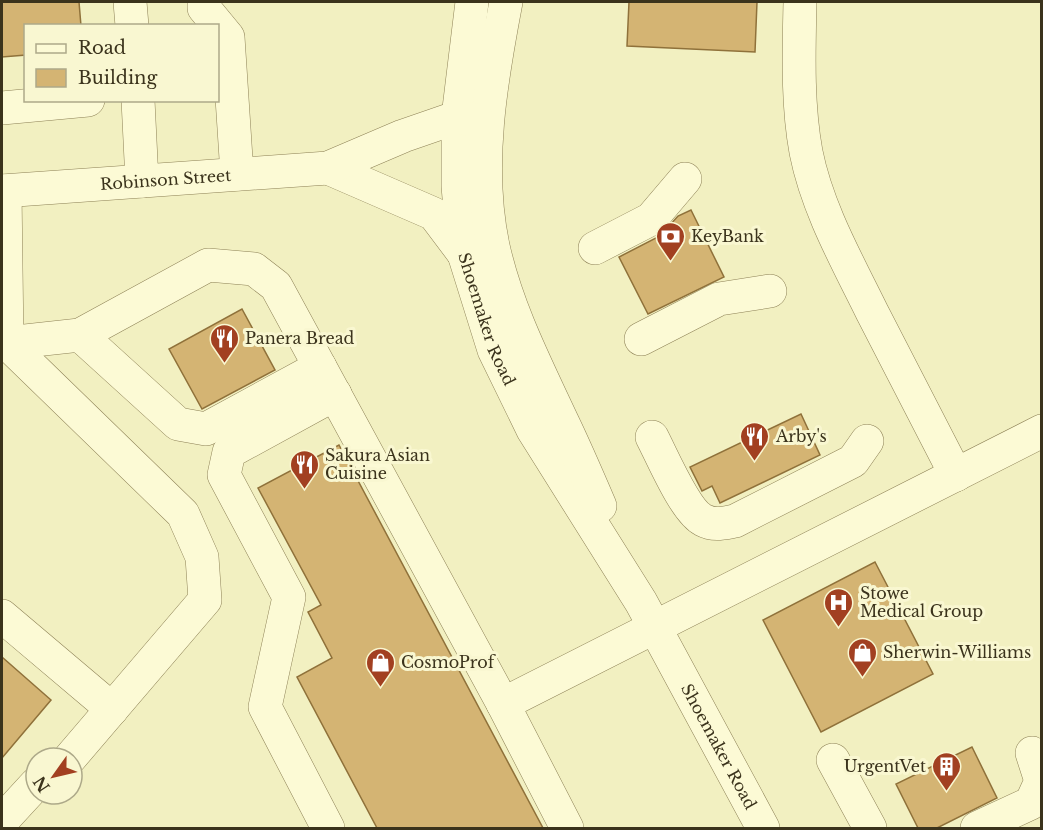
<svg xmlns="http://www.w3.org/2000/svg" width="1043" height="830" viewBox="0 0 1043 830" font-family="'Libre Baskerville',serif">
  <rect width="100%" height="100%" fill="#f2f0c1"/>
  <path fill="#d4b473" stroke="#8f713a" stroke-width="1.5" d="M2,2H79L81,26H26V55L2,57Z
    M629,2H757L755,52L627,46Z
    M691,210L724,277L648,314L619,257L660,236L678,216Z
    M242,309L275,370L202,409L169,349Z
    M801,414L820,455L720,503L712,486L702,491L690,467Z
    M339,445L543,828H377L297,677L332,658L308,612L321,605L258,488Z
    M875,562L933,674L821,732L763,620Z
    M2,657L51,700L2,758Z
    M972,747L997,798L937,828H918L896,784Z"/>
  <g fill="none" stroke-linecap="round" stroke-linejoin="round">
    <defs>
      <g id="minor">
        <path d="M130,2L132,26"/>
        <path d="M204,2V8L228,37L237,174"/>
        <path id="s1" d="M472,2L458,117V186L464,254L494,350L533,430L641,602L763,828"/>
        <path d="M506,2C491,80 476,166 493,246C507,309 536,365 563,423C576,450 588,478 600,506"/>
        <path d="M800,2C799,51 797,103 806,152C817,208 847,261 872,312C900,366 928,420 956,475"/>
        <path d="M138,100L142,181"/>
        <path d="M2,108L88,100"/>
        <path d="M328,168L434,214L464,254"/>
        <path id="s2" d="M2,191L328,168L403,136L458,117L478,121"/>
        <path d="M5,191L7,343L183,514L202,557L205,600L70,758"/>
        <path d="M595,248L651,219L685,179"/>
        <path d="M80,335L178,424L206,429L320,367"/>
        <path d="M2,339L7,343L80,335L208,265L254,269L276,286L503,704L1042,431"/>
        <path d="M641,339L719,299L770,291"/>
        <path d="M652,437C662,456 685,511 703,520C714,526 724,523 735,521L853,461L867,441"/>
        <path d="M2,616L112,709"/>
        <path d="M503,704L567,828"/>
        <path d="M833,760L870,828"/>
        <path d="M2,821L36,784"/>
        <path d="M328,828L265,707L289,597L224,475L229,452L335,394"/>
        <path d="M977,828L1031,803L1041,781L1032,753"/>
      </g>
    </defs>
    <use href="#minor" stroke="#8d8156" stroke-width="34"/>
    <use href="#minor" stroke="#fcfad5" stroke-width="33"/>
  </g>
  <defs>
    <symbol id="bank-pin" viewBox="-11 -11 22 30"><path d="M0 17L-7.5 6A9.5 9.5 0 1 1 7.5 6Z" fill="#a24021" stroke="#f9f7d1"/><path d="M-6-4H6V4H-6ZM0-2.3a2.3 2.3 0 1 0 0 4.6a2.3 2.3 0 1 0 0-4.6Z" fill="#fff"/></symbol>
    <symbol id="restaurant-pin" viewBox="-11 -11 22 30"><path d="M0 17L-7.5 6A9.5 9.5 0 1 1 7.5 6Z" fill="#a24021" stroke="#f9f7d1"/><path d="M-5-6h1v4h1v-4h1v4h1v-4h1v5L-1.5 .5V6h-2V.5L-5-1ZM5-6V6H3V1.5H1.5Q1.5-4 5-6Z" fill="#fff"/></symbol>
    <symbol id="hospital-pin" viewBox="-11 -11 22 30"><path d="M0 17L-7.5 6A9.5 9.5 0 1 1 7.5 6Z" fill="#a24021" stroke="#f9f7d1"/><path d="M-5-5h3v3.5h4V-5h3V5h-3V1.5h-4V5h-3Z" fill="#fff"/></symbol>
    <symbol id="shop-pin" viewBox="-11 -11 22 30"><path d="M0 17L-7.5 6A9.5 9.5 0 1 1 7.5 6Z" fill="#a24021" stroke="#f9f7d1"/><path d="M-5-2.5h2.3a2.7 3.5 0 0 1 5.4 0H5L5.5 6h-11ZM-1.5-2.5h3a1.5 2.3 0 0 0-3 0Z" fill="#fff"/></symbol>
    <symbol id="building-pin" viewBox="-11 -11 22 30"><path d="M0 17L-7.5 6A9.5 9.5 0 1 1 7.5 6Z" fill="#a24021" stroke="#f9f7d1"/><path d="M-4-6H4V6H1V3H-1V6H-4ZM-2.5-4.3h1.7v1.8h-1.7ZM.8-4.3h1.7v1.8H.8ZM-2.5-1h1.7V.8h-1.7ZM.8-1h1.7V.8H.8Z" fill="#fff"/></symbol>
  </defs>
  <g fill-rule="evenodd">
    <use href="#bank-pin" x="654" y="220" width="33" height="45"/>
    <use href="#restaurant-pin" x="208" y="322" width="33" height="45"/>
    <use href="#restaurant-pin" x="738" y="420" width="33" height="45"/>
    <use href="#restaurant-pin" x="288" y="448" width="33" height="45"/>
    <use href="#hospital-pin" x="822" y="586" width="33" height="45"/>
    <use href="#shop-pin" x="846" y="636" width="33" height="45"/>
    <use href="#shop-pin" x="364" y="646" width="33" height="45"/>
    <use href="#building-pin" x="930" y="750" width="33" height="45"/>
  </g>
  <g text-anchor="middle" stroke-width="6" stroke-linejoin="round" paint-order="stroke">
    <g font-size="16" fill="#3b331c" stroke="#f9f7d1">
      <text dy="6" stroke="none"><textPath href="#s2" startOffset="164">Robinson Street</textPath></text>
      <text dy="6" stroke="none"><textPath href="#s1" startOffset="322">Shoemaker Road</textPath></text>
      <text dy="6" stroke="none"><textPath href="#s1" startOffset="810">Shoemaker Road</textPath></text>
    </g>
    <g font-size="16" fill="#3b331c" stroke="#f9f7d1" text-anchor="start">
      <text x="691" y="242">KeyBank</text>
      <text x="245" y="344">Panera Bread</text>
      <text x="776" y="442">Arby's</text>
      <text x="325" y="461">Sakura Asian<tspan x="325" dy="18">Cuisine</tspan></text>
      <text x="860" y="599">Stowe<tspan x="860" dy="18">Medical Group</tspan></text>
      <text x="883" y="658">Sherwin-Williams</text>
      <text x="401" y="668">CosmoProf</text>
      <text x="926" y="772" text-anchor="end">UrgentVet</text>
    </g>
  </g>
  <rect width="1043" height="830" fill="none" stroke="#3b331c" stroke-width="6"/>
  <rect x="24" y="24" width="195" height="78" fill="#f9f7d1" stroke="#ada989" stroke-width="1.5"/>
  <rect x="36" y="44" width="30" height="9" fill="#fcfad5" stroke="#ada989" stroke-width="1.5"/>
  <text x="78" y="54" font-size="18" fill="#3b331c">Road</text>
  <rect x="36" y="69" width="30" height="18" fill="#d4b473" stroke="#ada989" stroke-width="1.5"/>
  <text x="78" y="84" font-size="18" fill="#3b331c">Building</text>
  <g transform="translate(54 776) rotate(236)"><circle r="28" fill="#f9f7d1" stroke="#ada989" stroke-width="1.5"/>
  <path d="M0-4.5L10 22L0 15L-10 22Z" fill="#a24021"/>
  <text y="-9" font-size="16" font-weight="bold" text-anchor="middle" fill="#3b331c">N</text>
  </g>
</svg>
